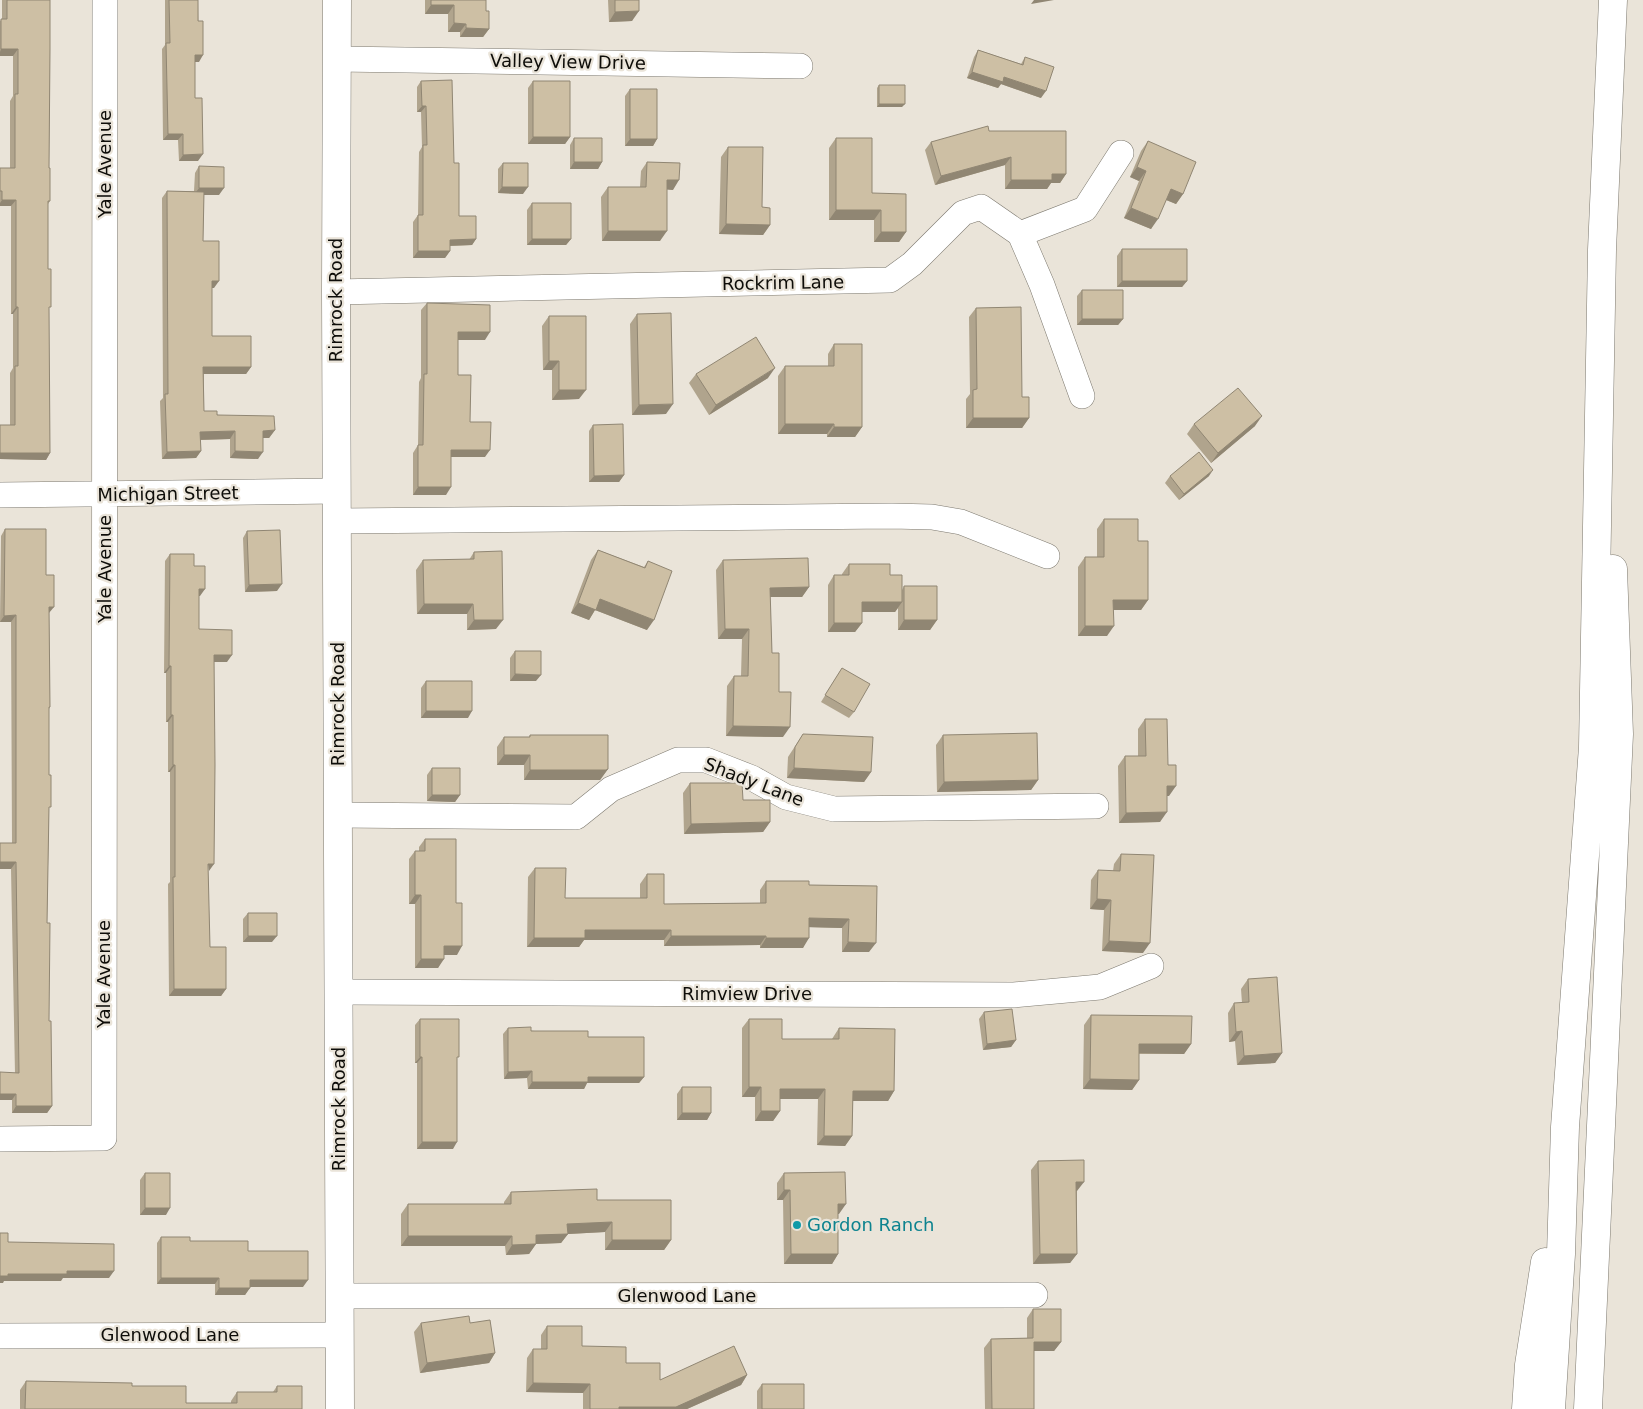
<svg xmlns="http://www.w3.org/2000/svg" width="1643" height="1409" viewBox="0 0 1643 1409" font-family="'DejaVu Sans',sans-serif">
  <rect width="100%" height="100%" fill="#eae4d9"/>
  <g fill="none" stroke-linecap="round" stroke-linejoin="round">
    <defs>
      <path id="minor" d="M337,59L800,66
        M1020,234L1085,209L1121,153
        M336,292L890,280L912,264L963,213L981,207L1020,234L1042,285L1082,396
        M0,495L337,491
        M337,521L892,516L932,517L961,522L1047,556
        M338,815L576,817L611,789L678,760H706L752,778L786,797L834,809L1096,806
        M339,992L1014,995L1100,987L1151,966
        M0,1139L104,1138L105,0
        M340,1296L1035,1295
        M0,1336L340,1335"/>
      <path id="secondary" d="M337,0L336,292L340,1409"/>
      <path id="trunk" d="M1526,1409L1529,1365L1545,1262
        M1551,1409L1561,1254L1565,1127L1593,747L1602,250L1613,0
        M1588,1409L1619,734L1613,569"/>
    </defs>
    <use href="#minor" stroke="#7d796f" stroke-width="26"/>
    <use href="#secondary" stroke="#7d796f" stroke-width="29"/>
    <use href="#trunk" stroke="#7d796f" stroke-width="29"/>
    <use href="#minor" stroke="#fff" stroke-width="25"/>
    <use href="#secondary" stroke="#fff" stroke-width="28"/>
    <use href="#trunk" stroke="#fff" stroke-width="28"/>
  </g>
  <path fill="#b0a48d" d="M2,0H50L49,168L50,201L48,204V269L50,453L46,460L0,459V425H10V373L13,368V314H11V206H0V168H10V101L13,96V56H0V21L2,19Z
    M165,0H198L199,62H195V98L198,161H179L178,140H163L162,49L165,45Z
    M425,0H486V11L489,29L483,37H460V32H448V14H425Z
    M608,0H639L632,21L609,22Z
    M978,50L1021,64L1025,57L1041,98L1001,84L998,88L967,78L974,57Z
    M421,81L454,163L459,216L476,239L472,245L450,246V251L445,258H413V222L418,215L419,152L422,147L421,112H417V87Z
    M533,81L570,137L565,144H528V88Z
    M879,85L902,107H877V88Z
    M630,89L657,139L653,146H625V96Z
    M989,131L1066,174L1060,183H1051L1047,189H1005V165L935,185L925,150L931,142Z
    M574,138L602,162L598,169H570V145Z
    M836,138L872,193L906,232L899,242H874V220H829V148Z
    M1148,141L1183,194L1176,204L1166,200L1151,229L1124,218L1139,181L1130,177L1141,151Z
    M728,147L762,207L770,225L763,235L719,234L721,157Z
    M647,162L673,190L667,189L660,241H602L601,197L608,187H640L641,171Z
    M503,163L523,194L498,193V169Z
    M199,166L219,195H204L203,241L214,288H212V336L251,367L246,374H204V411L275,430L269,438H263L258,459L230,458V439L200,440L201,451L196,458L162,459L160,401L163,398L162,198L167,191H194L195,173Z
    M532,203L571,239L566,245H527V210Z
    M1122,249L1187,281L1182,287H1117V256Z
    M1082,290L1123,319L1118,325H1077V296Z
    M427,303L485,340H458V375L470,422L485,457H451L446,495H413V453L418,445L419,382L421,378V310Z
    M976,308L1022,397L1029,418L1022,428H966V399L970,394L969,317Z
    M637,314L666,414L632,415L630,324Z
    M549,316L579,399L552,400V370H543L542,326Z
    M834,344L862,427L855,437H827V434H778V376L785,366H828V354Z
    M696,374L768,378L709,415L689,383Z
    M1194,424L1255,426L1211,463L1187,434Z
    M593,425L624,475L619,482H589V431Z
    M1170,476H1209L1179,500L1165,483Z
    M1104,519L1138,541L1148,600L1141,610H1113L1107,636H1078V567L1085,557H1097V529Z
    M5,529L46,575L49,613L50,707L49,709V809L47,923L49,1021L52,1106L47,1113H12V1100H0L15,1073L11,869L12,843L11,622H0L1,536Z
    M247,531L277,591L245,592L243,538Z
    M598,550L644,567L648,561L647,630L595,610L589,620L571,613L591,560Z
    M474,552L496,629L467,630V614H417L416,570L423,560H469Z
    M170,554L194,566L200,596H199V629L227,662H214L208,871L210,947L226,989L221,996H169L168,884L170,882V772H168V722H166V673H164L165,561Z
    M723,560L809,587L802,597H770L772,653L779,692L783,737L726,736L727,686L734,676H741L742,639H718L716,570Z
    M849,564L890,575L902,590L904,586L937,620L930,630H898V608L895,612H862V623L855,632H828V585L834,575H842V574Z
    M515,651L536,681H510V658Z
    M842,668L854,712L849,718L821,702Z
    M426,681L468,718H421V688Z
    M1145,719L1169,796H1167L1160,822L1119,823L1118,766L1125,756H1138V729Z
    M803,734L871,772L864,782L787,778L788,757Z
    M530,735L608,769L600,780H524V765H497V747L504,737H529Z
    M943,735L1038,780L1031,790L937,792L936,745Z
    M432,768L460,795L455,802L427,801V775Z
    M690,783L743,800L770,822L763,832L684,834L683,793Z
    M425,839L456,903L457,955H444L438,968H415V904H409V859L415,851H419V847Z
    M1121,854L1143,953L1102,951L1104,910L1090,909L1091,880L1098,870L1113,871L1114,864Z
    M535,868L565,898H640V884L647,874L664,904L760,903V890L766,881L809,885L877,886L869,952H842V928L809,927L803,948H760V945L664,946V940H584L579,947H527L528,877Z
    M248,913L272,942H243V919Z
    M1248,979L1282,1053L1275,1063L1237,1065L1235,1041L1229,1042L1228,1013L1234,1003H1242L1241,989Z
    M984,1012L1016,1040L1011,1047L983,1050L979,1019Z
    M1091,1015L1191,1044L1184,1054H1139V1080L1132,1090L1083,1089L1084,1025Z
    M420,1019L457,1059L453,1149H417V1063H415V1025Z
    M749,1019L782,1039H832L839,1028L894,1091L888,1101H853L852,1136L845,1146L817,1145L818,1099H780V1111L773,1121H755V1097H742V1028Z
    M508,1028L588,1037L644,1077L639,1083H587L584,1089H528L527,1078L504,1079L503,1034Z
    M682,1087L711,1113L707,1120H677V1094Z
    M1038,1161L1077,1191V1254L1070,1263L1033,1264L1031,1170Z
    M145,1173L166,1215H140V1180Z
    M784,1173L839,1214H838V1254L832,1264H784L783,1200H777V1183Z
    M511,1192L597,1200L671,1240L664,1250H605V1232L568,1234L561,1243L536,1244L529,1254L506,1255L505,1246H401V1214L408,1204H504V1202Z
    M161,1237L248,1251L303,1287H250L245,1295H215V1284H157V1243Z
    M1033,1309L1061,1342L1054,1351H1034V1409H985L984,1348L991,1339L1027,1338V1318Z
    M421,1323H470L495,1353L489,1363L420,1373L414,1332Z
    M547,1326L582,1346L626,1363L660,1380L747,1375L741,1385L687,1409H583V1393L526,1392L527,1358L533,1349H541V1335Z
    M26,1381L132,1386L186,1403H231V1401L237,1392H273L277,1386L302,1409H20V1390Z
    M762,1384L804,1409H757V1391Z"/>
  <path fill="#908673" d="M1034,0H1054L1031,4Z
    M431,5H454L448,14H425Z
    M639,11L632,21L609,22L615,12Z
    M454,23L466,24L460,32H448Z
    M466,28L489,29L483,37H460Z
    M1,49H18L13,56H0V52Z
    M195,55H203L199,62H191Z
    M972,72L1004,77L1046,91L1041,98L1001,84L998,88L967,78Z
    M879,104H905L902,107H877Z
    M422,106H426L421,112H417Z
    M168,134H183L178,140H163Z
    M533,137H570L565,144H528Z
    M630,139H657L653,146H625Z
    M203,154L198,161H179L183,155Z
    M1011,157L1005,165L935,185L941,176Z
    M574,162H602L598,169H570Z
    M1137,167L1146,171L1139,181L1130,177Z
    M1052,174H1066L1060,183H1051L1047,189H1005L1011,180Z
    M667,180H679L673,190L660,189Z
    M502,187H528L523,194L498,193Z
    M199,188H224L219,195H194Z
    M1171,189L1183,194L1176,204L1164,199Z
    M2,200H16L11,206H0V203Z
    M1131,208L1158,219L1151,229L1124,218Z
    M836,210H881L874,220H829Z
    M726,224L770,225L763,235L719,234Z
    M608,231H667L660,241H602Z
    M881,232H906L899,242H874Z
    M476,239L472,245L445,246L450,240Z
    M532,239H571L566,245H527Z
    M418,251H450L445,258H413Z
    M212,281H219L214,288H207Z
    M1122,281H1187L1182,287H1117Z
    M16,307H18L13,314H11Z
    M1082,319H1123L1118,325H1077Z
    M458,332H490L485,340H453Z
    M549,361H559L552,370H543Z
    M203,367H251L246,374H198Z
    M775,368L768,378L709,415L716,405Z
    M559,390H586L579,399L552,400Z
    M673,404L666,414L632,415L639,405Z
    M1262,416L1255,426L1211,463L1218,453Z
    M973,418H1029L1022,428H966Z
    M785,424H834L827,434H778Z
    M834,427H862L855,437H827Z
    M275,430L269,438H258L263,431Z
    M235,431L230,439L195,440L200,432Z
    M451,450H490L485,457H446Z
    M201,451L196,458L162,459L167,452Z
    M235,451L263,452L258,459L230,458Z
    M0,453H50L46,460L0,459Z
    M1213,470L1209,476L1179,500L1184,494Z
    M624,475L619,482H589L594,476Z
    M418,487H451L446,495H413Z
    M282,584L277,591L245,592L249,585Z
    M809,587L802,597H763L770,588Z
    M199,589H205L200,596H194Z
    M600,599L654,620L647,630L595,610L589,620L571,613L578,603Z
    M1113,600H1148L1141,610H1106Z
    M862,602H902L895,612H855Z
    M424,604H473L467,614H417Z
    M49,607H54L49,613Z
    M16,615L11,622H0L4,616Z
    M474,620H503L496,629L467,630Z
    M904,620H937L930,630H898Z
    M834,623H862L855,632H828Z
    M1085,626H1114L1107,636H1078Z
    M725,629H749L742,639H718Z
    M214,655H232L227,662H209Z
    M169,666H171L166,673H164Z
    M515,674L541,675L536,681H510Z
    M426,711H472L468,718H421Z
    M171,715H173L168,722H166Z
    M733,726L790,727L783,737L726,736Z
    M504,755H530L524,765H497Z
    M173,765H175L170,772H168Z
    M794,768L871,772L864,782L787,778Z
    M608,769L600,780H524L530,770Z
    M1038,780L1031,790L937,792L944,782Z
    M1167,786H1176L1169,796H1160Z
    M432,795H460L455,802L427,801Z
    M1167,812L1160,822L1119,823L1126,813Z
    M770,822L763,832L684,834L691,824Z
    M0,862H16L11,869H0Z
    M208,864H214L209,871Z
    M415,895H421L415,904H409Z
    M1097,899L1111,900L1104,910L1090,909Z
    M809,918L849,919L842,928L803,927Z
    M585,930H671L664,940H584L579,947H527L534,938Z
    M248,936H277L272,942H243Z
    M671,936H766L760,945L664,946Z
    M766,938H809L803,948H760Z
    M1109,941L1150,943L1143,953L1102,951Z
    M848,942L876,943L869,952H842Z
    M444,946H462L457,955H438Z
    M421,959H444L438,968H415Z
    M174,989H226L221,996H169Z
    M1242,1031L1235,1041L1229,1042L1236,1032Z
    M1016,1040L1011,1047L983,1050L987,1044Z
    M1139,1044H1191L1184,1054L1132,1053Z
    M1282,1053L1275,1063L1237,1065L1244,1056Z
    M420,1057H422L417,1063H415Z
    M532,1071L527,1078L504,1079L508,1072Z
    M588,1077H644L639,1083H587L584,1089H528L532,1082Z
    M1090,1079L1139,1080L1132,1090L1083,1089Z
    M749,1087H761L755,1097H742Z
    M780,1089H825L818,1099H773Z
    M853,1091H894L888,1101H847Z
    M0,1094H16L12,1100H0Z
    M16,1106H52L47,1113H12Z
    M761,1111H780L773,1121H755Z
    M682,1113H711L707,1120H677Z
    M824,1136H852L845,1146L817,1145Z
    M422,1142H457L453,1149H417Z
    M1076,1182H1084L1077,1191L1070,1192Z
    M784,1190H790L783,1200H777Z
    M838,1204H846L839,1214H831Z
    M145,1208H170L166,1215H140Z
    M612,1222L605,1232L568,1234L561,1243L536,1244L529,1254L506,1255L512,1245L536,1235L567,1224Z
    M408,1236H512L505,1246H401Z
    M612,1240H671L664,1250H605Z
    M791,1254H838L832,1264H784Z
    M1040,1254H1077L1070,1263L1033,1264Z
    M67,1271H114L109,1278H63L61,1281H4L3,1283H0V1276L8,1274Z
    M161,1278H219L215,1284H157Z
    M250,1280H308L303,1287H245Z
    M219,1288H250L245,1295H215Z
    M1034,1342H1061L1054,1351H1027Z
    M495,1353L489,1363L420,1373L427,1363Z
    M747,1375L741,1385L687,1409H618L619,1407Z
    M533,1383L590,1384L583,1393L526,1392Z"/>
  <path fill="#cdbfa4" stroke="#908673" d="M7,0H50V49L49,168H50V201H48V269H51V307H49L50,453H0V425H15V366H18V307H16V200H2V191H0V168H15V94H18V49H1V19H7Z
    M169,0H198V21H203V55H195V98H202L203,154L183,155V134H168L166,43H170Z
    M431,0H486V11H489V29L466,28V24L454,23V5H431Z
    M615,0H639V11L615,12Z
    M978,50L1023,65L1025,57L1054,67L1046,91L1004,77L1003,82L972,72Z
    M452,80L454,163H459V216H476V239L450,240V251H418V215H423V145H427L426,106H422L421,81Z
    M533,81H570V137H533Z
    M879,85H905V104H879Z
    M630,89H657V139H630Z
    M988,126L989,131H1066V174H1052V180H1011V157L941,176L931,142Z
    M574,138H602V162H574Z
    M836,138H872V193L906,194V232H881V210H836Z
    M1148,141L1196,162L1183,194L1171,189L1158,219L1131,208L1146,171L1137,167Z
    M728,147H763L762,207L770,208V225L726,224Z
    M647,162L680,163L679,180H667V231H608V187H646Z
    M503,163H528V187H502Z
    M199,166L224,167V188H199Z
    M167,191L204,192L203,241H219V281H212V336H251V367H203L204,411H217V415L274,416L275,430L263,431V452L235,451V431L200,432L201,451L167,452L165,394H168Z
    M532,203H571V239H532Z
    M1122,249H1187V281H1122Z
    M1082,290H1123V319H1082Z
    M427,303L490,305V332H458V375H471L470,422H491L490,450H451V487H418V445H423L424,374H427Z
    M1021,307L1022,397H1029V418H973V390L977,389L976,308Z
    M671,313L673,404L639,405L637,314Z
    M549,316H586V390H559V361H549Z
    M756,337L775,368L716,405L696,374Z
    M834,344H862V427H834V424H785V366H834Z
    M1238,388L1262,416L1218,453L1194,424Z
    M623,424L624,475L594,476L593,425Z
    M1199,452L1213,470L1184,494L1170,476Z
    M1104,519H1138V541H1148V600H1113L1114,626H1085V557H1104Z
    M5,529H46V575H54V607H49L50,707H49V775H51V807H49L47,923H50L49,1021H51L52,1106H16V1094H0V1072L19,1073L16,862H0V843H16V615L4,616Z
    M280,530L282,584L249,585L247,531Z
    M598,550L645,568L648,561L672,571L654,620L600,599L596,610L578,603Z
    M502,551L503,620H474L473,604H424L423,560L474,559V552Z
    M170,554H194V566H205V589H199V629L232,630V655H214L215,765L214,864H208L210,947H226V989H174L173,877H175V765H173V715H171V666H169Z
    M808,558L809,587L770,588L772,653H779V692H791L790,727L733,726L734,676H748L749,629H725L723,560Z
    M849,564H890V575H902V602H862V623H834V575H849Z
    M904,586H937V620H904Z
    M515,651H541V675L515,674Z
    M842,668L870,684L854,712L825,695Z
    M426,681H472V711H426Z
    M1145,719H1167L1168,765H1176V786H1167V812L1126,813L1125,756H1146Z
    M1037,733L1038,780L944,782L943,735Z
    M803,734L873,737L871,772L794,768L795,747Z
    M530,735H608V769L606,770H530V755H504V737H530Z
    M432,768H460V795H432Z
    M690,783H742L743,800H770V822L691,824Z
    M425,839H456V903H462V946H444V959H421V895H415V851H425Z
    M1121,854L1154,855L1150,943L1109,941L1111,900L1097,899L1098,870L1120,871Z
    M535,868H566L565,898H647V874H664V904L766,903V881H809V885L877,886L876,943L848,942L849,919L809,918V938H766V936H671V930H585V938H534Z
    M248,913H277V936H248Z
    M1277,977L1282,1053L1244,1056L1242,1031L1236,1032L1234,1003L1249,1002L1248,979Z
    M1012,1009L1016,1040L987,1044L984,1012Z
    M1091,1015L1192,1016L1191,1044H1139V1080L1090,1079Z
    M420,1019H459V1057H457V1142H422V1057H420Z
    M749,1019H782V1039H839V1028L895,1029L894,1091H853L852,1136H824L825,1089H780V1111H761V1087H749Z
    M531,1027V1031H588V1037H644V1077H588V1082H532V1071L508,1072V1028Z
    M682,1087H711V1113H682Z
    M1084,1160V1182H1076L1077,1254H1040L1038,1161Z
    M845,1172L846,1204H838V1254H791L790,1190H784V1173Z
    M145,1173H170V1208H145Z
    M597,1189V1200H671V1240H612V1222L567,1224L568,1234L536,1235V1244L512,1245V1236H408V1204H511V1192Z
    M0,1233H8V1242L114,1244V1271H67V1274H8V1276H0Z
    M161,1237H190V1241H248V1251H308V1280H250V1288H219V1278H161Z
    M1033,1309H1061V1342H1034V1409H992L991,1339L1033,1338Z
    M469,1316L470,1323L490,1320L495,1353L427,1363L421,1323Z
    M547,1326H582V1346L626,1347V1363H660V1380L734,1346L747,1375L676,1407H619V1409H590V1384L533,1383V1349H547Z
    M26,1381L132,1383V1386H186V1403H237V1392H277V1386H302V1409H25Z
    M762,1384H804V1409H762Z"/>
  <circle fill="#0f9aa8" stroke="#eae4d9" stroke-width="2" cx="797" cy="1225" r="5"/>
  <g text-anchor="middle" stroke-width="4.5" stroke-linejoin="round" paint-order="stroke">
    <g font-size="18" fill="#0e0d09" stroke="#eae4d9">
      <text transform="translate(568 62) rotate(1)" y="6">Valley View Drive</text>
      <text transform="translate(105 164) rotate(-90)" y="6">Yale Avenue</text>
      <text transform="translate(783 283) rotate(-1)" y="6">Rockrim Lane</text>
      <text transform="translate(336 300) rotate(-90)" y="6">Rimrock Road</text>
      <text transform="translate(168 494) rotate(-1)" y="6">Michigan Street</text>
      <text transform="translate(105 569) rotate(-90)" y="6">Yale Avenue</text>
      <text transform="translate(338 704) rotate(-90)" y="6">Rimrock Road</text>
      <text transform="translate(754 782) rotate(21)" y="6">Shady Lane</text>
      <text transform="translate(104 974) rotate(-90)" y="6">Yale Avenue</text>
      <text x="747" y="1000">Rimview Drive</text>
      <text transform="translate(339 1109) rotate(-90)" y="6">Rimrock Road</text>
      <text x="687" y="1302">Glenwood Lane</text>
      <text x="170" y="1341">Glenwood Lane</text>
    </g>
    <g font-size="18" fill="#0d838f" stroke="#eae4d9" text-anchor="start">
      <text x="807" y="1231">Gordon Ranch</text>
    </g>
  </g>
</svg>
